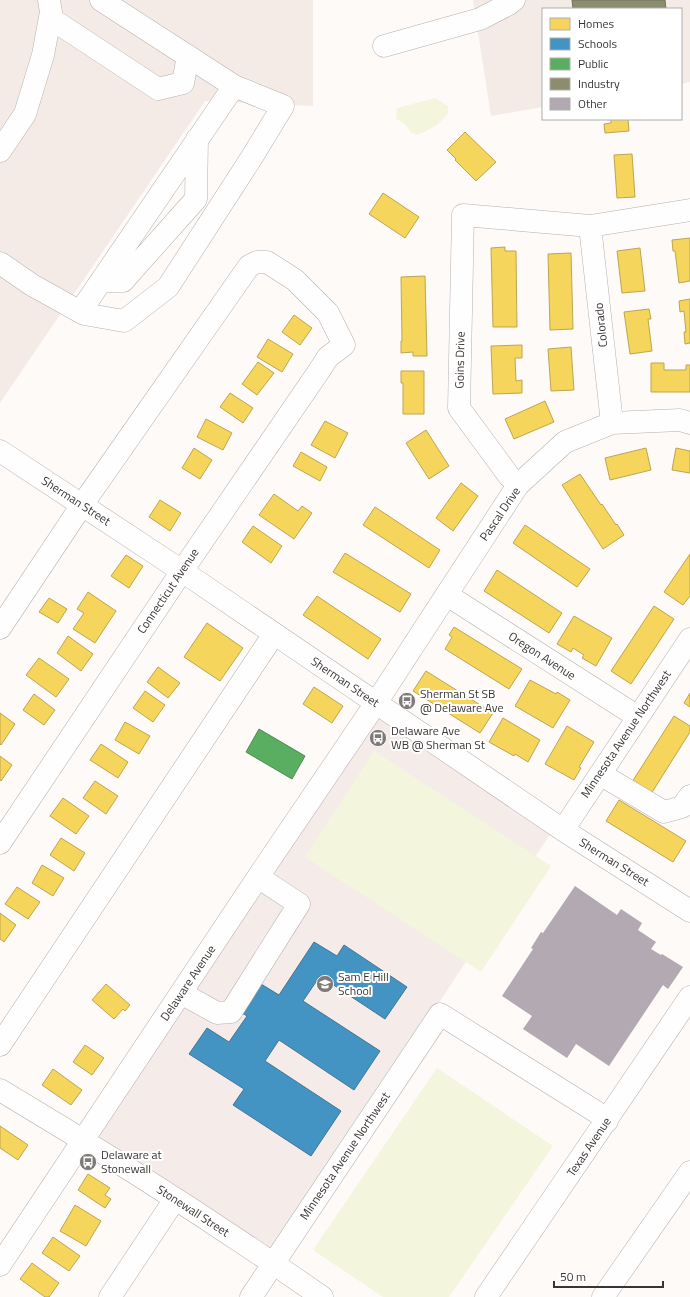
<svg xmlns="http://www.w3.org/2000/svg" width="690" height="1297" viewBox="0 0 690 1297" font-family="'Titillium Web',sans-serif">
  <rect width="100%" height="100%" fill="#fdfaf8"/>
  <path fill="#f4ebe7" d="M0,0H313V106L205,101L0,403Z
    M473,0H690V82L681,84V9H543V107L491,116Z"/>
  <path fill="#f5ebe8" d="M377,716L553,830L274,1252L98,1137Z"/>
  <path fill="#f3f6dc" d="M435,98L448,106V114L437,125L418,135L411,133C407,126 404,122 396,119L397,108Z
    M374,751L551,866L481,972L305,857Z
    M437,1068L553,1146L449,1297H383L313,1250Z"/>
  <path fill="#f6d55c" stroke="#bea550" d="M611,119H628L629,131L605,133L604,124L611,123Z
    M465,132L496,162L476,181L455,160L456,159L447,150Z
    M632,154L635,197L617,198L614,155Z
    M383,193L419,217L405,238L369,214Z
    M690,238V281L679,283L675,251H673L672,240Z
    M505,247V251H516L517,327H493L491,248Z
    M640,248L645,291L622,293L617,251Z
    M571,253L573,329L550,330L548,254Z
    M425,276L427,356H413V352L401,353V341H402L401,277Z
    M690,299V343L685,344L684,332H686L684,311L680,312L679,301Z
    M649,309L651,319H648L652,351L630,354L624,312Z
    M294,315L312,328L300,345L282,332Z
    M268,339L293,354L282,372L257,357Z
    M522,345V358H515L516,381L522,380V393L493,394L491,346Z
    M571,347L574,390L551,391L548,349Z
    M258,362L274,373L257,395L242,384Z
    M651,363H664V370H686V365H690V392H651Z
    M401,371H424V414H403V383H401Z
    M230,393L253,408L243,423L220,407Z
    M545,401L554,422L514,439L505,419Z
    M206,419L232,433L223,450L197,437Z
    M325,421L348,433L335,458L311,445Z
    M426,430L449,466L429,479L406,443Z
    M194,448L212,460L200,479L182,468Z
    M646,448L651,470L610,480L605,458Z
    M676,448L690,451V473L672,470Z
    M301,452L327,467L320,481L293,466Z
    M580,474L601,505L602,504L616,525L617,524L624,535L603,549L562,485Z
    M461,483L478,496L453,531L436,518Z
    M274,494L298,511L302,506L312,513L294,539L259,515Z
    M160,500L181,513L170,531L149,517Z
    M375,507L440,550L429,568L363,525Z
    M525,525L590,569L577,587L513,543Z
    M253,526L282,546L271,563L242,542Z
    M345,553L411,594L400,612L333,572Z
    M690,554V596L683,605L664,592Z
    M126,555L143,566L129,588L111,576Z
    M497,570L562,613L549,633L484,591Z
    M88,592L116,611L95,643L73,629L84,613L77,609Z
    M317,596L381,639L368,659L303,615Z
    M49,598L67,609L58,623L39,612Z
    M654,606L674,619L631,684L611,671Z
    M574,616L612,638L596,666L582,658L584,655L573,648L571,652L557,644Z
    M207,623L243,648L220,681L184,657Z
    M454,627L522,669L509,689L445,649L452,637L449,635Z
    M68,636L93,654L81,671L57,653Z
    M39,658L69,679L56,697L26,675Z
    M158,667L180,683L168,698L147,682Z
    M426,671L493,713L480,733L413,691Z
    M530,680L556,694L557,692L570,700L553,728L515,706Z
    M314,687L343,706L332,723L303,704Z
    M145,691L165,705L153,722L133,708Z
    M690,693V707L684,703Z
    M34,694L55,710L44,725L23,710Z
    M0,713L15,724L1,745L0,744Z
    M674,716L690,726V732L651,794L632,782Z
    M503,718L540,740L528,762L515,754L514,756L489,742Z
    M125,722L150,736L139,754L115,740Z
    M567,726L594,742L579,767L581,768L574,780L545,764Z
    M101,744L128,762L118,778L90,760Z
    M0,756L12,765L1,781L0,780Z
    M95,781L118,796L106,814L83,798Z
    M63,798L89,816L76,834L50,816Z
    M619,800L686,841L673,862L606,821Z
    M61,838L85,853L74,871L50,855Z
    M42,865L64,878L53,896L32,883Z
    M17,887L40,902L28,919L5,904Z
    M0,913L16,925L4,942L0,939Z
    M106,984L130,1005L125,1011L123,1009L114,1019L92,1000Z
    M85,1045L104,1058L92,1075L73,1062Z
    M53,1069L82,1090L71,1105L42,1085Z
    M0,1126L28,1145L18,1160L0,1148Z
    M88,1174L110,1188L105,1195L111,1199L105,1208L78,1190Z
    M75,1205L101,1221L86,1246L60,1231Z
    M53,1237L80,1256L69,1271L42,1253Z
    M32,1263L59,1283L49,1297H45L20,1279Z"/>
  <path fill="#4393c3" stroke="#407798" d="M314,942L337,956L344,945L407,987L385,1019L320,976L303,1001L380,1051L354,1090L279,1040L265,1061L341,1111L311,1156L233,1105L244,1089L189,1054L207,1028L229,1042L247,1016L242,1013L261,984L279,995Z"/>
  <path fill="#5aae61" stroke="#508a53" d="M259,729L305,756L292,779L246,752Z"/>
  <path fill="#8c8c6e" stroke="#73725c" d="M572,0H665L666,9H573Z"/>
  <path fill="#b2a9b2" d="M575,886L617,915L621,909L642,923L638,930L656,942L651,949L661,955L662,954L683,967L668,989L663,985L609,1066L576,1044L567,1058L523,1029L532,1016L502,996L533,949L531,948L541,932L543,933Z"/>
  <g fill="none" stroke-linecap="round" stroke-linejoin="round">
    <defs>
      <path id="minor" d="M50,18L158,89L183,83L188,56
        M384,46L480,19L509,4L514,0
        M0,151L25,114L43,55L51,12L49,0
        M590,226L612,423
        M0,263L32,285L84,314L124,321L168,287L252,157L283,106L234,86L101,0
        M101,281H123L196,199L197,139
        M80,312L234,86
        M0,451L182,571L563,830L690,911
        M518,485L509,476L459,408L463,215L590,226L690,210
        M447,595L638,717
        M0,628L82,505L249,266L257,262H267L295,280L328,313L344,345L328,357L319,371L182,571L0,843
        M600,774L664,812L682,807L690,796
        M563,830L690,639
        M181,993L217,1013L231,1012L299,904L258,877
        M0,1045L274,634
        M0,1090C109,1155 217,1224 322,1297
        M0,1265L258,877L376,703L518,485L565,442L612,423L680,420L690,423
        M110,1297L175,1199
        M251,1297L440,1014L598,1113L607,1121
        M486,1297L690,997
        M603,1297L690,1172"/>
    </defs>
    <use href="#minor" stroke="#b4b1af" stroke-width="23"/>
    <use href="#minor" stroke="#fffefe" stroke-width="22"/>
  </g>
  <defs>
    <symbol id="bus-disc" viewBox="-11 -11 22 22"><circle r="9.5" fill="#7e7a78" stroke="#fff"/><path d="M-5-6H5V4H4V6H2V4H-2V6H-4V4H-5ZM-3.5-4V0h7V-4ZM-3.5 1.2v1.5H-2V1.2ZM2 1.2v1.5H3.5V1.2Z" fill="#fff"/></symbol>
    <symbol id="school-disc" viewBox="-11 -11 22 22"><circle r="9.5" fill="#7e7a78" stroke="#fff"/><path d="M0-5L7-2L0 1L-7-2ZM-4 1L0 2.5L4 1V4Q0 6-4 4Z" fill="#fff"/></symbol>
  </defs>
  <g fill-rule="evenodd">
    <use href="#bus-disc" x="397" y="691" width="20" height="20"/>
    <use href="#bus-disc" x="368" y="728" width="20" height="20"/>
    <use href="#school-disc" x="315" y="974" width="20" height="20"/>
    <use href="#bus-disc" x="78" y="1152" width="20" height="20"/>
  </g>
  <g text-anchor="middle" stroke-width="4" stroke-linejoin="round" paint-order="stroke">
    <g font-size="12" fill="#3a3533" stroke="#fff">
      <text transform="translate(601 325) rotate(-96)" y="4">Colorado</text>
      <text transform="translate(460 360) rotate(-89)" y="4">Goins Drive</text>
      <text transform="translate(76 501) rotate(33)" y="4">Sherman Street</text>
      <text transform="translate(500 514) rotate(-56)" y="4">Pascal Drive</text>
      <text transform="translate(168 591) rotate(-56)" y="4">Connecticut Avenue</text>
      <text transform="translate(542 656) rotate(33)" y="4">Oregon Avenue</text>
      <text transform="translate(345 682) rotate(34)" y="4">Sherman Street</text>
      <text transform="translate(626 734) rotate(-56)" y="4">Minnesota Avenue Northwest</text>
      <text transform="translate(614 862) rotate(32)" y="4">Sherman Street</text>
      <text transform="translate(188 983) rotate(-56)" y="4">Delaware Avenue</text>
      <text transform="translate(589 1147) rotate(-56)" y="4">Texas Avenue</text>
      <text transform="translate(345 1156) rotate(-56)" y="4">Minnesota Avenue Northwest</text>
      <text transform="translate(193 1211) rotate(33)" y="4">Stonewall Street</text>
    </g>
    <g font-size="12" fill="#3a3533" stroke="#fff" text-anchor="start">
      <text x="420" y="698">Sherman St SB<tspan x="420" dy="14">@ Delaware Ave</tspan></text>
      <text x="391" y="735">Delaware Ave<tspan x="391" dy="14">WB @ Sherman St</tspan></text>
      <text x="338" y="981">Sam E Hill<tspan x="338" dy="14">School</tspan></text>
      <text x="101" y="1159">Delaware at<tspan x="101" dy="14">Stonewall</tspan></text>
    </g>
  </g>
  <rect x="542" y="8" width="140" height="112" fill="#ffffff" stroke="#b0aead"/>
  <rect x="550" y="18" width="20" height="12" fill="#f6d55c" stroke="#b0aead"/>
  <text x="578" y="28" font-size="12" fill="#3a3533">Homes</text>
  <rect x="550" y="38" width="20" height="12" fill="#4393c3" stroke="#b0aead"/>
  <text x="578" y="48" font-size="12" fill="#3a3533">Schools</text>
  <rect x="550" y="58" width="20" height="12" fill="#5aae61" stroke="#b0aead"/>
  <text x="578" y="68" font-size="12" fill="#3a3533">Public</text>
  <rect x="550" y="78" width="20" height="12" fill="#8c8c6e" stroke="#b0aead"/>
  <text x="578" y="88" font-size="12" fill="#3a3533">Industry</text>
  <rect x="550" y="98" width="20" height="12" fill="#b2a9b2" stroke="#b0aead"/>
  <text x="578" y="108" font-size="12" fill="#3a3533">Other</text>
  <path d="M554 1281v6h109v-6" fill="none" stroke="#3a3533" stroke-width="2"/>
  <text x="560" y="1281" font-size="12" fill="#3a3533" stroke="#ffffff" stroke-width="3" paint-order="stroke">50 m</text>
</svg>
